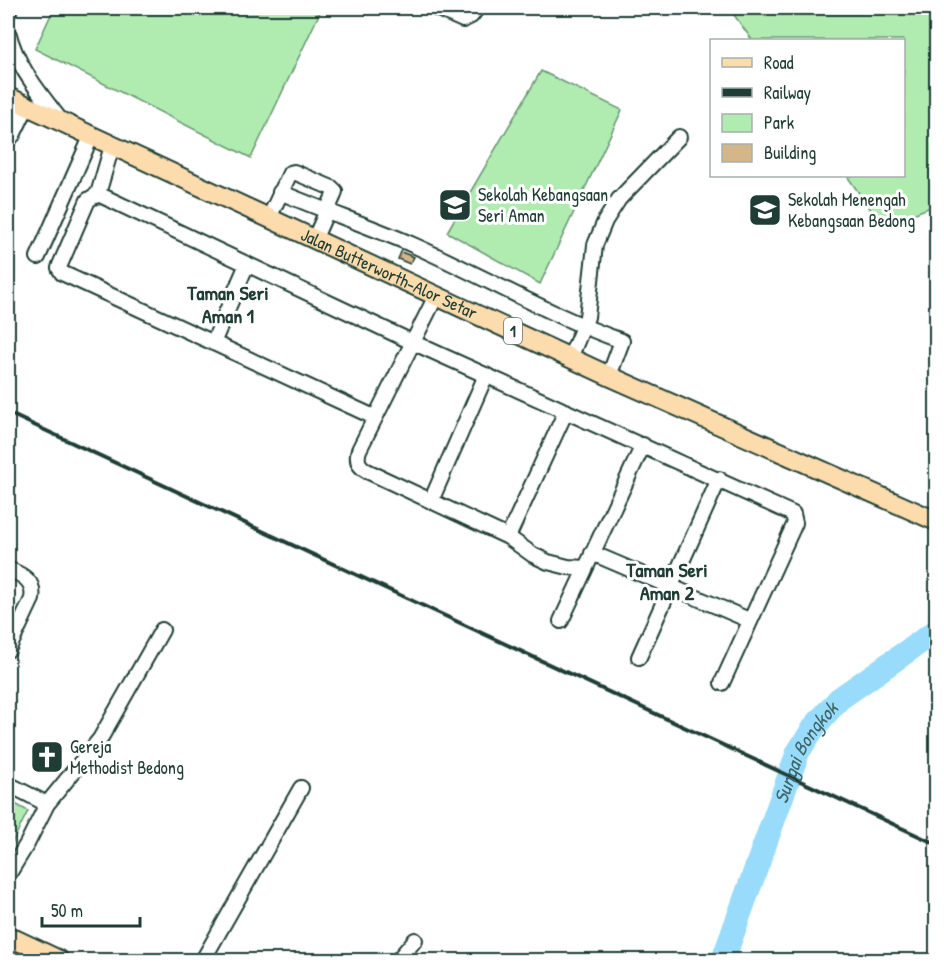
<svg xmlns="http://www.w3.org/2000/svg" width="944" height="968" viewBox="0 0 944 968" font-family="'Patrick Hand',sans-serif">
  <rect width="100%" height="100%" fill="#fff"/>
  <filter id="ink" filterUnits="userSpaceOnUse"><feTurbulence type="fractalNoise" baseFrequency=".0167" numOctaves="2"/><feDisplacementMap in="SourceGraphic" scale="12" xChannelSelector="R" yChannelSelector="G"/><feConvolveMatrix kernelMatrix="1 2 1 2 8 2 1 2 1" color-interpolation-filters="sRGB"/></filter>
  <g filter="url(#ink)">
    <path fill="#b0ebb0" stroke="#689472" stroke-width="1.5" d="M54,8H322L251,158L35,49Z
      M729,8H936V205L882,226L847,176H904V40H752Z
      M541,71L622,110L540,284L447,232Z
      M8,800L28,811L8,851Z"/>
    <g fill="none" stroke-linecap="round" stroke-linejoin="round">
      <path stroke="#98dbfa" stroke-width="24" id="s1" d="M723,960L798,752L815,726L839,699L936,631"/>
    </g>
    <path fill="#d4b688" stroke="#1f3d34" stroke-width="1.5" d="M401,252L414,257L410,264L398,259Z"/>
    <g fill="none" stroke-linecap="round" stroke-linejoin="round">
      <defs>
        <path id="minor" d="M436,8L463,20L471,16L477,8
          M8,13L10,8
          M8,31C16,66 40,93 61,121
          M8,140L13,135L27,106
          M112,146L98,194L88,200L60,265L59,268L62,273L374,417
          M280,192C324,211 370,226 413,245C483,276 549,315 622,341L609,376
          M98,194L412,342L793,514L795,523L722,683
          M269,218L290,173L294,172L332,188L335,191L334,195L314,240
          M38,257L91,137
          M436,296L359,450C356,460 358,466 367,471L508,537L533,555L548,562L568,567L585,568
          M213,343L247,264
          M570,358L587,317L595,245L605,221L619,199L679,137
          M431,501L486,375
          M508,537L566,411
          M592,553L749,620
          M8,569C23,575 35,581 32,599L8,650
          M561,621L643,445
          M639,657L719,479
          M8,784L47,804
          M8,875L27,844L47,804L100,739L162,630
          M203,960L301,788
          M398,960L415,940"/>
        <g id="major">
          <path id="s2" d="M8,97L609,376L936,521"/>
          <path d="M8,936L59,960"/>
        </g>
      </defs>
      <use href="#minor" stroke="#1f3d34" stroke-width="18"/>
      <use href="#major" stroke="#1f3d34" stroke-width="22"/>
      <use href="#minor" stroke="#fff" stroke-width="14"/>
      <use href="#major" stroke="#fcdcac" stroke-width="18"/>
      <path stroke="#1f3d34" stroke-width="4" d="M8,413L936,844"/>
    </g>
  </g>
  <defs>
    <symbol id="school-square" viewBox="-11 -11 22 22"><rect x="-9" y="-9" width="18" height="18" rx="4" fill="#1f3d34" stroke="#fff"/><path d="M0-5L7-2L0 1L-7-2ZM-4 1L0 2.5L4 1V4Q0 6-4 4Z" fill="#fff"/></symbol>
    <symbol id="church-square" viewBox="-11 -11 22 22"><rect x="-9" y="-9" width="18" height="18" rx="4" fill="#1f3d34" stroke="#fff"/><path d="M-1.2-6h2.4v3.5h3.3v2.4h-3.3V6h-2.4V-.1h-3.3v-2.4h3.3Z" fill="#fff"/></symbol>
  </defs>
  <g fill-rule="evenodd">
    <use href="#school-square" x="436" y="186" width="38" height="38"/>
    <use href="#school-square" x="746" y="191" width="38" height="38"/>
    <use href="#church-square" x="28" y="738" width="38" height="38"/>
  </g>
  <g text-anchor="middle" stroke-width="6" stroke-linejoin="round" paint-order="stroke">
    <rect fill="#fff" stroke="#627771" stroke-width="1.5" x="504" y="318" width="18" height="26" rx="4.5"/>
    <g font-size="16" font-weight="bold" fill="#1f3d34">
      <text x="513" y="337">1</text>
    </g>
    <g font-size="18" fill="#1f3d34" stroke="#fff" text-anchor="start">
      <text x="478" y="201">Sekolah Kebangsaan<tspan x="478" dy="21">Seri Aman</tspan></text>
      <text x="788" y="206">Sekolah Menengah<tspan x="788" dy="21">Kebangsaan Bedong</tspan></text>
      <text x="70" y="753">Gereja<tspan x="70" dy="21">Methodist Bedong</tspan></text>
    </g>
    <g font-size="18" fill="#1f3d34" stroke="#fff">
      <text dy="6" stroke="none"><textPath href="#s2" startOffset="420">Jalan Butterworth-Alor Setar</textPath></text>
    </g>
    <g font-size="20" font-weight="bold" fill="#1f3d34" stroke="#fff">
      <text x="228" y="300">Taman Seri<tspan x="228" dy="23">Aman 1</tspan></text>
      <text x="667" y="577">Taman Seri<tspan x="667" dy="23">Aman 2</tspan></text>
    </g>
    <g font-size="20" font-style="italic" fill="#3d6466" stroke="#fff">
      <text dy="7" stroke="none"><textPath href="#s1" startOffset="224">Sungai Bongkok</textPath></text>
    </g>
  </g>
  <rect width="944" height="968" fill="none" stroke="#fff" stroke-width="30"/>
  <rect x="15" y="15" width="914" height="938" fill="none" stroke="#1f3d34" stroke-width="2" filter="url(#ink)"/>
  <rect x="710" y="39" width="195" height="138" fill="#ffffff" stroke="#a5b1ae" stroke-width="1.5"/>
  <rect x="722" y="58" width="30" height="9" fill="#fcdcac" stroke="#a5b1ae" stroke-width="1.5"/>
  <text x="764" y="69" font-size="18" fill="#1f3d34">Road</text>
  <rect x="722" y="88" width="30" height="9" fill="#1f3d34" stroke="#a5b1ae" stroke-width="1.5"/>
  <text x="764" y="99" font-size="18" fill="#1f3d34">Railway</text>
  <rect x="722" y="114" width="30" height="18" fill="#b0ebb0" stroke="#a5b1ae" stroke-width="1.5"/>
  <text x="764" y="129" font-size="18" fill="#1f3d34">Park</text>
  <rect x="722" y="144" width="30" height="18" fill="#d4b688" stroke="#a5b1ae" stroke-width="1.5"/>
  <text x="764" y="159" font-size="18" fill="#1f3d34">Building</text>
  <path d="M42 917v9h98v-9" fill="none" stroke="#1f3d34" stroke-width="3"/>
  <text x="51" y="917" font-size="18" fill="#1f3d34" stroke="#ffffff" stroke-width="4.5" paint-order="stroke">50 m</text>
</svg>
